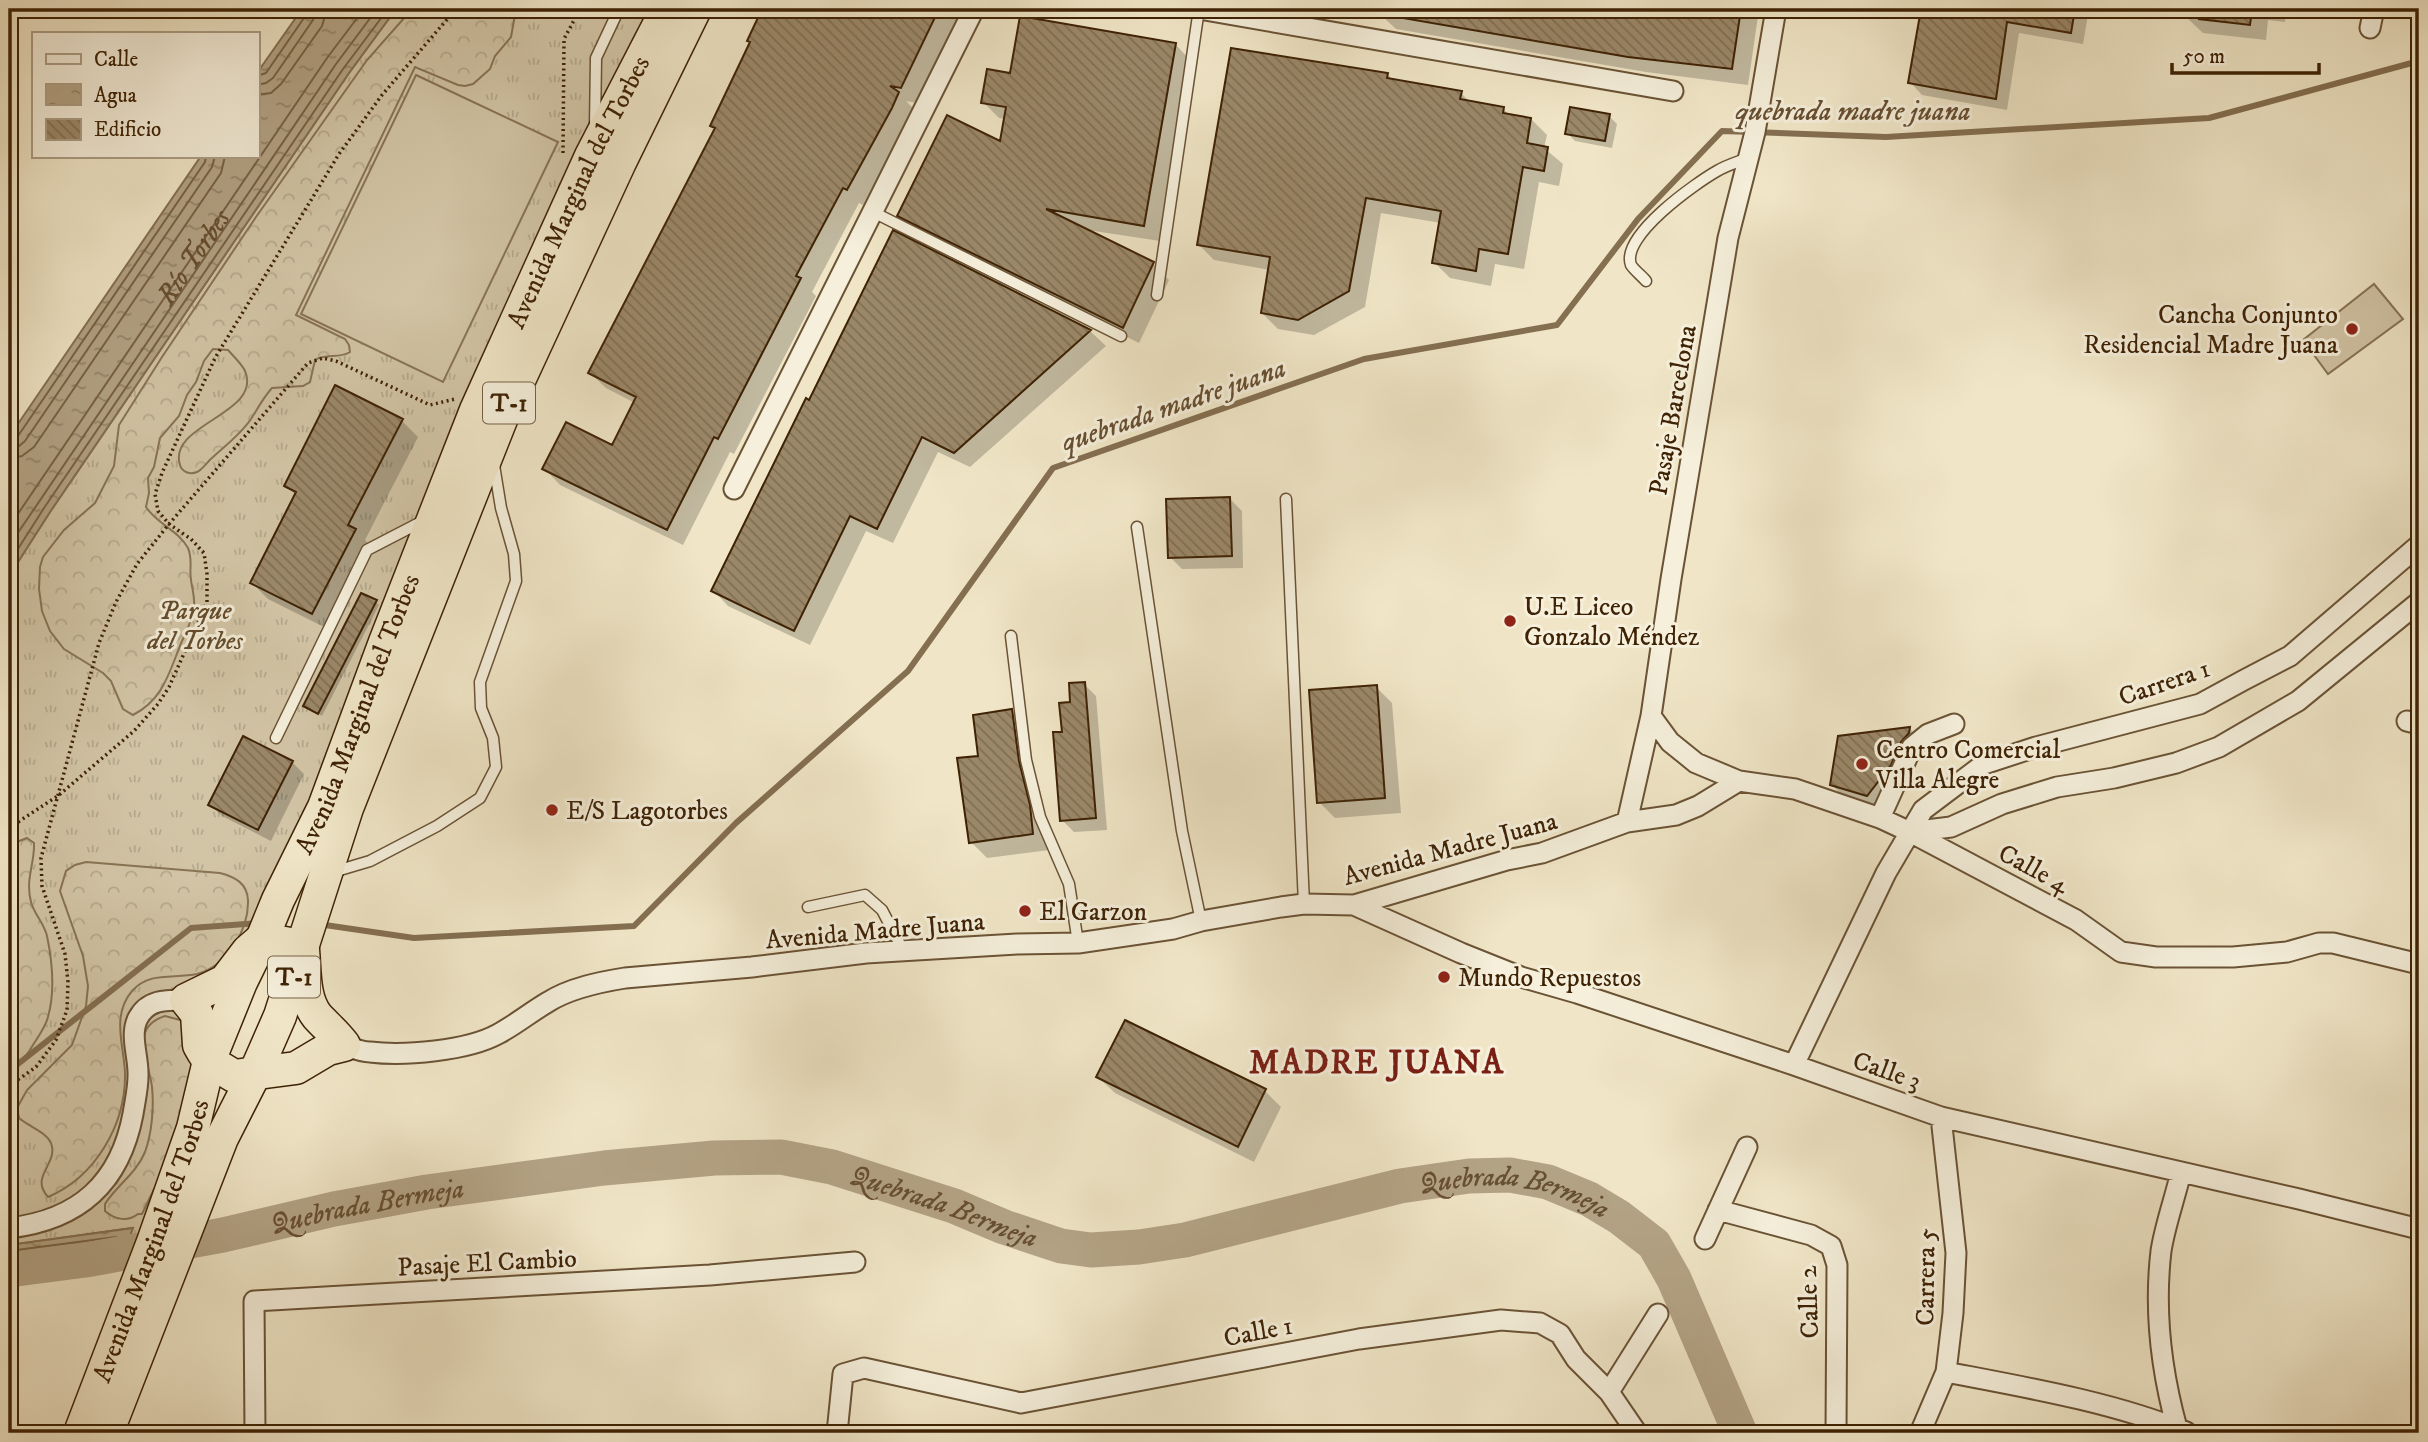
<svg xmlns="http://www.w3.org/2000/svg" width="2428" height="1442" viewBox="0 0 2428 1442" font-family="'IM FELL DW Pica',serif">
  <defs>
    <pattern id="grass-tufts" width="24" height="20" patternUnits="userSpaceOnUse" patternTransform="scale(1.75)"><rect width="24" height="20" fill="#d2c5a6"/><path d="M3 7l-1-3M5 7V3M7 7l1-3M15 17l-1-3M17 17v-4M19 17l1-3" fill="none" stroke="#b5a98d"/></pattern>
    <pattern id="forest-crowns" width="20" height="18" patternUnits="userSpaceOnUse" patternTransform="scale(1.75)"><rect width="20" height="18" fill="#d2c5a6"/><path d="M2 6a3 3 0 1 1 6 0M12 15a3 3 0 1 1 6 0" fill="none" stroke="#b5a98d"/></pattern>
    <pattern id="water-ripples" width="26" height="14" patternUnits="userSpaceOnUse" patternTransform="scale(1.75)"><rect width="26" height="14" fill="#b3a385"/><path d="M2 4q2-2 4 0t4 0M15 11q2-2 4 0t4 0" fill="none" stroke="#93846b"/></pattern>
    <pattern id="building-back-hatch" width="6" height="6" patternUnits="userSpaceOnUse" patternTransform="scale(1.75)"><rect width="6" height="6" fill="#9b8869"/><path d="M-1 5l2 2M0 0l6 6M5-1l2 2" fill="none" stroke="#806f54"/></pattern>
  </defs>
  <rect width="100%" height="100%" fill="#f0e6c7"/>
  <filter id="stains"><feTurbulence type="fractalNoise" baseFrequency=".00286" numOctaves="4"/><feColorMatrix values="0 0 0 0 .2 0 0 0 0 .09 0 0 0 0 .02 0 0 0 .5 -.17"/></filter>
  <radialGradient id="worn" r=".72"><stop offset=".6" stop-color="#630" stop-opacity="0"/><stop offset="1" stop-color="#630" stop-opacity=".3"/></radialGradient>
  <path fill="url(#grass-tufts)" stroke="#887455" stroke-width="2" d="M396,9H667L591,156L148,1244L126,1247L132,1228L9,1245V576L50,512L349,73Z"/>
  <path fill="url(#forest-crowns)" stroke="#887455" stroke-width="2" d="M412,9H516L511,37L495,56L490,69L473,84L465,86L458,85L415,67L296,315L345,339L349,345L350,352C339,359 326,353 315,360L310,382L303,386L272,388C263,398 258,408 251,419C241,434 226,445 213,457C208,461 203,469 197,472C190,475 182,472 180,465C167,424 263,414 245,371C242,364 234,357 228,350L213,349L204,361L196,382L187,395L179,416L160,438L154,467L148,478L149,493L146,507C157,524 178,530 188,548C193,560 189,568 191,580C192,589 195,596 194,606C193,619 187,630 182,641C169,672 164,699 133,715L123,709L111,681L103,673L64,649L50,631L42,611L39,589L40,567L43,557L64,530L95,503L114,466L119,425L162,357L256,217L367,60Z
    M27,838L34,843C35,863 25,879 31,902C34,914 44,923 47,936C52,960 55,992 48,1017C45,1029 36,1039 30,1050C23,1059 19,1068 9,1073V845Z
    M86,862L220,873C235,877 247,883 248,900C249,930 227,966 197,974C173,979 150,971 132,991C111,1016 124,1045 125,1073C126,1125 95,1177 48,1197C29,1176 59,1164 51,1143C46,1132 28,1126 19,1118L17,1108L27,1090L72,1045L86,1006L88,986L83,956L60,891L66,871L75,865Z
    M165,1016L180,1020L185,1025L195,1076L158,1181L142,1214H138C128,1222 115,1220 105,1211V1204C117,1185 136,1174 145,1152C152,1133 154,1107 152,1087C149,1061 128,1028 165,1016Z"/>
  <path fill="#d2c5a6" stroke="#887455" stroke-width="2" d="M416,75L558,142L443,382L301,314Z
    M2374,284L2403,319L2328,374L2303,340Z"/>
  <path fill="url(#water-ripples)" stroke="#846f51" stroke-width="2" d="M302,9H396L349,73L50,512L9,576V437L201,156H257V73Z
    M133,1228L119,1267L9,1281V1245Z"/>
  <path fill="#0003" d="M764,9H962L917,103L906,101L914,109L907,124L863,205L859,203L812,292L816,296L734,454L730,452L683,545L560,485L545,469L613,448L635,403L606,388L590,373L716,129L713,126L752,43L749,40Z
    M1380,9H1759L1748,85L1646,72L1396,29L1379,13Z
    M1923,9H2089L2083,44L2019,33L2007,110L1922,95L1910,82Z
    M2187,9H2286L2285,22L2268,20L2266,40L2203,33L2186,17Z
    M1176,45L1191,61L1160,241L1081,229L1153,264L1169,280L1139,343L915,231L899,215L1001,144L1006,119L999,118L983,102L1012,75Z
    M1387,74L1394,81L1461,93L1471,103L1503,109L1511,116L1531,119L1547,135L1544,148L1563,164L1559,186L1539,182L1524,269L1495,264L1491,286L1450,278L1434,262L1441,223L1381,213L1365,307L1314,335L1278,329L1262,313L1270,270L1214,260L1198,244Z
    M1609,116L1617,124L1612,148L1575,141L1567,133Z
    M893,232L1090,331L1106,346L970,467L938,452L893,543L866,531L810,645L728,606L713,590L810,402Z
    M402,421L418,437L365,540L371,546L328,629L268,599L252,583L296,495L286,485Z
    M1230,499L1242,511L1243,568L1182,569L1170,557Z
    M376,602L379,605L322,716L309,709Z
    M1084,684L1096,696L1107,830L1074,832L1062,820L1064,733L1072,703Z
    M1376,687L1392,703L1401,813L1335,818L1319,802Z
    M1012,711L1028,728L1034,779L1045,823L1049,850L987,858L971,842L980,757Z
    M1910,729L1922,741L1879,807L1844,797L1832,785L1839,738Z
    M292,762L304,774L271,841L222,816L210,804Z
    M1098,1077L1265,1091L1281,1107L1254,1162L1115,1093Z"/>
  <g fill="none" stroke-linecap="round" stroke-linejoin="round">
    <g stroke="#786244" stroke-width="2">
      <path d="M257,76L266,73L306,15L307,9"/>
      <path d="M257,85L266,83L273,78L313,20L316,9"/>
      <path d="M257,95L271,93L281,84L322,26L327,9"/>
      <path d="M9,440L18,436L205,162L206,156"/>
      <path d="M9,448L18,447L25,441L212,167L215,156"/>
      <path d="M9,459L22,456L34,447L221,173L225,156"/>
      <path id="s1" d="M9,527L327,58L364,9"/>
      <path d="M9,546L336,64L377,9"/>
      <path d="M9,563L44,508L343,69L388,9"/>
      <path d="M9,1251L116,1237L120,1241L112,1261L9,1274"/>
    </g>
    <path stroke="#846f51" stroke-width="6" d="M318,924L414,938L634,926L736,823L908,671L1053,468L1364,359L1557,325L1638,219L1722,131L1886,137L2209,118L2419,61
      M9,1071L191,928L258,923"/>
    <path stroke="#b3a385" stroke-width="35" id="s2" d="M9,1270L86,1260L223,1235L334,1209L427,1192L604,1168L714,1158L781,1157L832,1167L954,1206L1004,1227L1061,1246L1091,1250L1139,1247L1185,1240L1400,1186L1469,1176L1510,1175L1548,1182L1589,1199L1619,1217L1654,1244L1674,1279L1740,1433"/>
  </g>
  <path fill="url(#building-back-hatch)" stroke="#3e2204" stroke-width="2" d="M762,9H939L901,88L890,86L899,92L892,108L847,190L843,188L796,276L801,278L718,439L714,437L667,530L542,469L566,422L612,445L636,397L588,373L715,128L710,126L750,42L747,41Z
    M1398,9H1741L1732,69L1628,57L1397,17Z
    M1921,9H2075L2071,33L2007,22L1996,99L1908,83Z
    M2200,9H2252L2250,25L2199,19Z
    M1020,16L1176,43L1144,226L1046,209L1154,262L1123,328L897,216L947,115L1000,141L1006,107L981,103L987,69L1010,73Z
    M1231,48L1388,73L1387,78L1462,91L1460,99L1504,107L1503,113L1531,118L1527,143L1548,147L1544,171L1523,167L1508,254L1479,249L1476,271L1432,263L1441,211L1366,198L1349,291L1298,320L1261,313L1270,257L1197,245Z
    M1570,107L1610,114L1605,141L1565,134Z
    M893,230L1091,330L954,453L922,437L877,529L850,516L794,631L711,591L806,398L809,400Z
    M335,385L403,419L348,525L356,529L312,614L250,583L296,492L284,486Z
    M1230,497L1232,556L1168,558L1166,499Z
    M361,593L377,600L318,714L303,706Z
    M1085,682L1096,818L1060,821L1053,732H1062L1059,703L1070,702L1069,683Z
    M1377,685L1385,798L1317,803L1309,690Z
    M1012,709L1019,761L1030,805L1033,834L969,843L957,758L978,756L973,715Z
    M1910,727L1909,733L1901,742L1891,765L1867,796L1830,785L1838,736Z
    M243,736L293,761L258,830L208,805Z
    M1125,1020L1266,1089L1238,1147L1096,1077Z"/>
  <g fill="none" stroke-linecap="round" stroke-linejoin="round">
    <defs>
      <path id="service" d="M595,126L596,58L619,9
        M873,212L1121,336
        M1646,281C1642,276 1634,270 1631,265C1620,236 1696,183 1717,171C1727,165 1738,162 1748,158
        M1157,295L1199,9
        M1286,499L1304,904
        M1137,527L1182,831L1201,921
        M1011,636L1026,760L1040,817L1069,884L1078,943
        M276,738L367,550L423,521
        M333,872L370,861L437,826L480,798L496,767L493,738L481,708L480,682L516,581L514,554L501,508L494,465
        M808,907L865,895L882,910L903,950"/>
      <path id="minor" d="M1199,9L1673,91
        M2370,28L2374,9
        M734,489L974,9
        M1651,716L1670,742L1696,763L1739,781L1795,789L1880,818L1910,832L2076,920L2121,952L2156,957H2233L2287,952L2319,943H2333L2419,964
        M2407,721L2419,724
        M1880,818L1912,747L1928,734L1954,724
        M1627,822L1651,716L1671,579L1728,238L1755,132L1776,9
        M1910,832L1951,827L2002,804L2057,787L2114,778L2176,763L2219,747L2298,701L2419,602
        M1354,905L1461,953L1521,977L1577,993L1794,1065L1941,1117L2299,1199L2419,1229
        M344,1045C352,1048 361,1052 370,1052C404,1056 467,1051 498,1034C515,1025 531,1012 548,1002C570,988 600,982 625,978L752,967L866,953L1017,944L1078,943L1173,929L1201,921L1281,907L1304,904L1354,905L1507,860L1542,853L1627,822L1676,815L1698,806L1739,781
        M1794,1065L1886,873L1923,810L1984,764L2036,747L2200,704L2244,680L2290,656L2419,545
        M1718,1210L1811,1235L1831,1246L1837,1265L1836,1433
        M9,1228C79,1220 120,1183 133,1114C135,1101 138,1089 138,1076C139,1057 129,1035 138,1018C148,999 167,1000 186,1000
        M1705,1239L1747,1147
        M1946,1372C2024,1387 2113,1402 2186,1432
        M1609,1392L1658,1314
        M2177,1428C2161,1370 2154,1311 2161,1251C2165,1225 2175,1198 2181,1172
        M255,1433L254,1301L710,1275L855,1262
        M837,1433L843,1374L864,1368L1021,1403L1359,1339L1501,1320L1540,1323L1560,1334L1576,1359L1609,1392L1637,1433
        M1920,1433L1946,1372L1953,1313L1956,1253L1941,1117"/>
      <g id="trunk">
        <path d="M262,939L290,944L303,950C305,971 303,998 317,1016C326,1026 336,1034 344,1045L328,1049L296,1068L234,1076L209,1061L203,1052L199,1045L197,1014L186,1000L225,981L248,951Z"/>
        <path id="s3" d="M80,1433L153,1242L193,1128L209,1061L241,982L262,939L278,900L324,807L385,642L476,410L591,156L667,9"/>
        <path d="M107,1433L222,1138L255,1073L280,1016L347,808L502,417L620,162L695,9"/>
      </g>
    </defs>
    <use href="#service" stroke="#6a5335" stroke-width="13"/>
    <use href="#minor" stroke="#6a5335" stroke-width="23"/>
    <use href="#trunk" stroke="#3e2204" stroke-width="35"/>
    <path stroke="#3e2204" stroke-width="3.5" stroke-dasharray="2 3.5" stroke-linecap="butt" d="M563,153L564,39L580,9
      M9,828L59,795L134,731L158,704L169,687L207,602V574L204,553L191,539L169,524L158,511L155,494L162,473L215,358L339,154L382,95L456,9
      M9,1086L36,1067L56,1040L67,1010L68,982L65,954L42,886L41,858L99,643L116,602L137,564L169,524L308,363L323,358L336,361L430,405L455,399"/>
    <use href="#service" stroke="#f5efdb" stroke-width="10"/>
    <use href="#minor" stroke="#f5efdb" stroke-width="19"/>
    <use href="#trunk" stroke="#f0e6c7" stroke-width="32"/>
  </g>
  <g fill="#8f2418" stroke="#f5efdb" stroke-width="2.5">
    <circle cx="2352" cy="329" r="7"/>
    <circle cx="1510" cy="621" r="7"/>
    <circle cx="1862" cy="764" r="7"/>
    <circle cx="552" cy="810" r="7"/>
    <circle cx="1025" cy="911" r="7"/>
    <circle cx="1444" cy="977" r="7"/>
  </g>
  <g text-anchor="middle" stroke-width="6" stroke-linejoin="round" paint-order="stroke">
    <g fill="#f5efdb" stroke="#756044" stroke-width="2">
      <rect x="483" y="382.5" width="52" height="41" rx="5"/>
      <rect x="268" y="956.5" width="52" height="41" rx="5"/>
    </g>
    <g font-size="24" font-weight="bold" fill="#3e2204">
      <text x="509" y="411">T-1</text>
      <text x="294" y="985">T-1</text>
    </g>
    <g font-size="26" fill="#3e2204" stroke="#f5efdb">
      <text dy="9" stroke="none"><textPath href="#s3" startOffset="1339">Avenida Marginal del Torbes</textPath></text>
      <text transform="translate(1672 410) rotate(-80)" y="9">Pasaje Barcelona</text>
      <text transform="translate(2164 682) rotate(-19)" y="9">Carrera 1</text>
      <text dy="9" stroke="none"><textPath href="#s3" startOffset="772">Avenida Marginal del Torbes</textPath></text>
      <text transform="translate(1450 848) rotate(-15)" y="9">Avenida Madre Juana</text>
      <text transform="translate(2034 868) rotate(28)" y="9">Calle 4</text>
      <text transform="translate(875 930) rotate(-5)" y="9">Avenida Madre Juana</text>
      <text transform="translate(1887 1070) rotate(19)" y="9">Calle 3</text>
      <text dy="9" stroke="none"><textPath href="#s3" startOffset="205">Avenida Marginal del Torbes</textPath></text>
      <text transform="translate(487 1262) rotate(-3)" y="9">Pasaje El Cambio</text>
      <text transform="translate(1925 1277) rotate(-89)" y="9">Carrera 5</text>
      <text transform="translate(1808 1302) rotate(-92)" y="9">Calle 2</text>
      <text transform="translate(1258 1331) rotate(-11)" y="9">Calle 1</text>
    </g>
    <g font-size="26" fill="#3e2204" stroke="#f5efdb" text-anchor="start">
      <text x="2338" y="323" text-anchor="end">Cancha Conjunto<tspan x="2338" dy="30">Residencial Madre Juana</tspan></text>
      <text x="1524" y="615">U.E Liceo<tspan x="1524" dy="30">Gonzalo Méndez</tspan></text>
      <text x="1876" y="758">Centro Comercial<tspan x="1876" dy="30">Villa Alegre</tspan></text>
      <text x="566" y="819">E/S Lagotorbes</text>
      <text x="1039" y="920">El Garzon</text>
      <text x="1458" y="986">Mundo Repuestos</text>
    </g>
    <g font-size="26" font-style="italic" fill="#634b2c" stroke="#f5efdb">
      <text x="195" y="619">Parque<tspan x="195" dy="30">del Torbes</tspan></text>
    </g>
    <g font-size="28" font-style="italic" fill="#674f31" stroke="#f5efdb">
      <text x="1853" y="120">quebrada madre juana</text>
      <text dy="10" stroke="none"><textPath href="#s1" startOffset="327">Río Torbes</textPath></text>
      <text transform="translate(1173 404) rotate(-19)" y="10">quebrada madre juana</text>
      <text dy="10" stroke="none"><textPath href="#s2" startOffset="1540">Quebrada Bermeja</textPath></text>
      <text dy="10" stroke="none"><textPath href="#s2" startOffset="952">Quebrada Bermeja</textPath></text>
      <text dy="10" stroke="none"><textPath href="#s2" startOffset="364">Quebrada Bermeja</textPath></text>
    </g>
    <g font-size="33" font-weight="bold" letter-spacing="2" fill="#7a1f14" stroke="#f5efdb">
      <text x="1377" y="1073">MADRE JUANA</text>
    </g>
  </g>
  <rect width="2428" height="1442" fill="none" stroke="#f0e6c7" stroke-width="35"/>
  <rect x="10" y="10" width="2407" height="1421" fill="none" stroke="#3e2204" stroke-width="3.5"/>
  <rect x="18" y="18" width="2393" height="1407" fill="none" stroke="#3e2204" stroke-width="2"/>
  <rect x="32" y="32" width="228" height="126" fill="#f5efdb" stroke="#ac9d85" stroke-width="2"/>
  <rect x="46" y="54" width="35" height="10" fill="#f5efdb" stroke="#ac9d85" stroke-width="2"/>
  <text x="94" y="66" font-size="21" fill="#3e2204">Calle</text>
  <rect x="46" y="84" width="35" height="21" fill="url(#water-ripples)" stroke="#ac9d85" stroke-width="2"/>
  <text x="94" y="102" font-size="21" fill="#3e2204">Agua</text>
  <rect x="46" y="119" width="35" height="21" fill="url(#building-back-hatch)" stroke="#ac9d85" stroke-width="2"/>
  <text x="94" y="136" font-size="21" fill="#3e2204">Edificio</text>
  <path d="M2172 63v10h147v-10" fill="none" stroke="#3e2204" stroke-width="3.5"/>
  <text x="2183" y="63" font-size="21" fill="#3e2204" stroke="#f5efdb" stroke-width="5" paint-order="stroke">50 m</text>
  <rect width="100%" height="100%" filter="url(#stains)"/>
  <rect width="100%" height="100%" fill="url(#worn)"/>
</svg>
